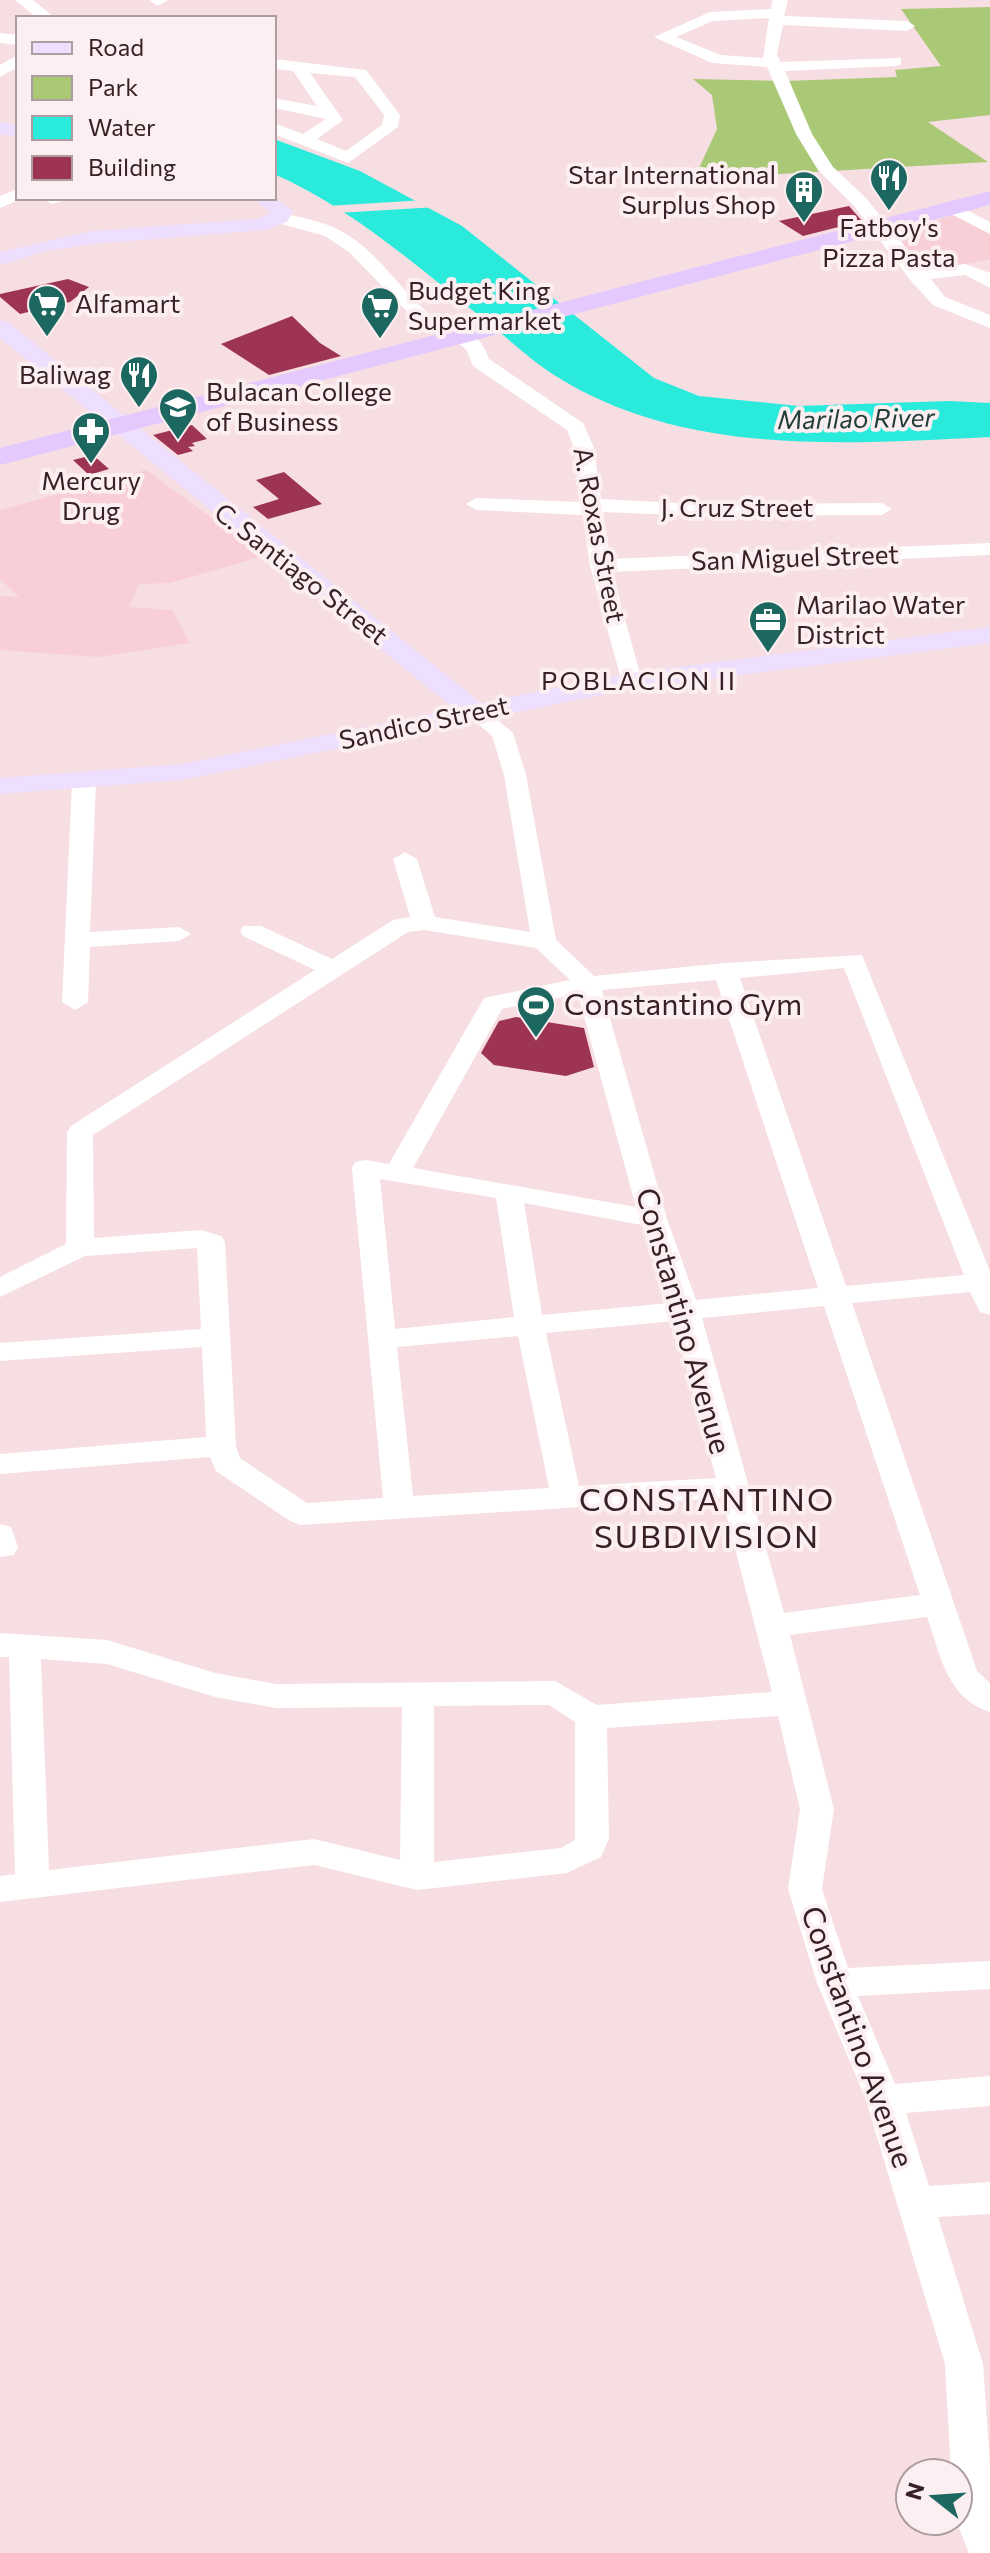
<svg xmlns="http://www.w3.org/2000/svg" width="990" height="2553" viewBox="0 0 990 2553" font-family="Commissioner,sans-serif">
  <rect width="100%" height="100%" fill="#f7dee2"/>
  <path fill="#f8cfd6" d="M956,215L990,232V259L922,273L889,233Z
    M146,470L264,556L170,583L139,584L129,607L172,610L190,643L98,657L0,650V596L19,597L0,579V510Z"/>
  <path fill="#a9c977" d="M990,7V115L928,122L988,162L694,179L717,129L712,95L693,79L785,81L897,77L895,70L941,66L901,9Z"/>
  <path fill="#2aeadb" d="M274,139L360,171L462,226L654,378L699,396L798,406L949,401L990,403V437C843,444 683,457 554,375C532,361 512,342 492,326C424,272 354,209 274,174Z"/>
  <path fill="#f7dee2" d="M425,200L437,207L337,213L327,206Z"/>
  <path fill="#9e3453" d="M849,206L862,221L803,236L779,221Z
    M68,279L89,287L70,302L20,314L0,297V294Z
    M292,316L320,343L341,356L269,375L221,344Z
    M192,425L207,439L192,443L195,446L188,447L193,451L178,455L153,435Z
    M93,455L109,469L89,475L73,460Z
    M284,472L322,504L268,519L253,507L279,499L256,480Z
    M516,1017L584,1028L594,1067L566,1076L494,1065L481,1053L499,1021Z"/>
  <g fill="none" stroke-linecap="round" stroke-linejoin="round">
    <path fill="#fff" fill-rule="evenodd" d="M15,0H33L55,18H37Z
      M168,0L158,6L150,1L151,0Z
      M772,0H788L784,16L907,21L915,26L907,31L783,25L777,54L780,62L901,58V64L895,66L785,71L812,134L833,167L866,198L924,270L965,264L990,273V288L965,275L931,279L945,297L990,315V328L933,305L911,281L854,206L818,170L796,134L767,67L712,63L654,37L710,12L771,9ZM769,18L763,58L721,55L676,37L713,21Z
      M0,33L18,35V45L0,43Z
      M18,55V67L0,77V65Z
      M274,59L366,70L400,115L398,127L348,163L274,134V123L303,134L326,119L274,108V98L317,106L293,71L274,69ZM310,73L355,77L384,115L382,125L346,151L317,139L343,120Z
      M18,189V198H23L0,208V196Z
      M73,198L52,204L43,199L44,198Z
      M951,202L990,222V234L945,211L942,207Z
      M280,213C299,217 322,221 339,230C378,250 400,291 433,317C455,334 477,323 489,359L583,423L594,448L601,499L700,504L882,503L892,509L882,515L700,516L603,512L610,559L990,543V555L612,572L642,681L639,686H623L590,566L583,515L476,510L466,504L476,498L581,502L574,448L567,430L473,366L466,349L445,334L422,327L349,252L325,236L274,222V214Z
      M476,706L484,708L513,733L526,775L556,940L594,976L725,963L862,955L990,1271V1315L980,1312L970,1292L852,1303L977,1671L990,1683V1712C947,1699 940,1654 927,1617L790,1635L834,1809L822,1889L848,1968L990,1961V1989L858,1996L895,2084L990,2076V2106L906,2113L929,2186L990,2182V2214L938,2217L983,2364L990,2464V2553H969L956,2521L958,2473H951L945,2364L866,2100L817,1983L788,1889L800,1809L778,1716L607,1728L609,1838L601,1857L567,1873L417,1890L314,1865L0,1902V1876L15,1874L9,1657H0V1633L107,1640L215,1673L276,1684L555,1681L597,1705L772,1692L722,1498L301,1525L290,1521L216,1471L210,1457L0,1474V1454L206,1437L202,1347L0,1361V1343L201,1329L197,1248L85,1256L0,1297V1277L66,1244L67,1132L71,1126L315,970L243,936L240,931L243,926H261L332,959L393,920L410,917L393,859L405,852L417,859L435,917L530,932L504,775L492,736L465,713ZM424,930L536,948L570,980L484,998L389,1164L365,1160L355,1162L352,1168L383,1498L307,1503L240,1458L236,1446L225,1242L221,1236L201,1230L94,1238L93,1135L408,932ZM844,968L964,1275L846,1286L740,978ZM716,980L818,1288L696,1300L667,1219L602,990ZM578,994L636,1207L413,1168L502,1009ZM380,1179L496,1198L514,1317L395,1329ZM524,1203L642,1225L669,1303L542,1315ZM824,1306L920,1595L784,1613L702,1318ZM674,1321L716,1478L579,1486L546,1333ZM518,1336L549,1488L413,1496L397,1347ZM41,1659L107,1664L215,1697L276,1708L402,1707L400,1860L314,1839L49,1870ZM549,1705L575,1722V1840L561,1848L434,1862V1706Z
      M84,775L96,782L90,932L179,927L191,934L179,941L90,947L88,1002L75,1010L62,1002L72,782Z
      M0,1524L11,1527L18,1547L14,1555L0,1557Z"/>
    <path fill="#eedffe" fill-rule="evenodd" d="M0,122L18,125V137L0,134Z
      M274,197L293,211L287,222L266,230L92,244L46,251L0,265V252L92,231L257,219L271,213L252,198Z
      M0,320L8,322L481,703L631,673L990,627V643L631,689L182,780L0,794V778L182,764L454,709L0,338Z"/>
    <path fill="#e3c9fe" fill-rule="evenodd" d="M990,191V205L0,465V448Z"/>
  </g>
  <defs>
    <symbol id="restaurant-pin" viewBox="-11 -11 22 30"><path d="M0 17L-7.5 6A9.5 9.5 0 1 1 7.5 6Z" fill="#1c6760" stroke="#fceff1"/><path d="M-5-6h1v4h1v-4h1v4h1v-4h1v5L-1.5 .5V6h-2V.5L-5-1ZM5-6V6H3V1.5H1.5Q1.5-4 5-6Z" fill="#fff"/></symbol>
    <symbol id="building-pin" viewBox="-11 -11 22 30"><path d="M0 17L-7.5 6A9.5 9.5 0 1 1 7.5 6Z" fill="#1c6760" stroke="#fceff1"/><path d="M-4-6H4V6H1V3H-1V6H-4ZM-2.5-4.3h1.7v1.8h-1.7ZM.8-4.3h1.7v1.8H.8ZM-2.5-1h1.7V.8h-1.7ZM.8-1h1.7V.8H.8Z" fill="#fff"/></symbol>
    <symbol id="supermarket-pin" viewBox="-11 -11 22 30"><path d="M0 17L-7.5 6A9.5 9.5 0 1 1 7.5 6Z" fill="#1c6760" stroke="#fceff1"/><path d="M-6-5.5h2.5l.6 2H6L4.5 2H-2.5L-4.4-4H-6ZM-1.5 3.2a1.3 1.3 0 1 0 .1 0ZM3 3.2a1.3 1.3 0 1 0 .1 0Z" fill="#fff"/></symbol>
    <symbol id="university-pin" viewBox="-11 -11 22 30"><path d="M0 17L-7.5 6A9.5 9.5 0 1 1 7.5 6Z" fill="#1c6760" stroke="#fceff1"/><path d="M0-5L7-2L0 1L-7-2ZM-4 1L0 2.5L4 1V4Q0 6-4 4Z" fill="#fff"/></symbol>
    <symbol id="pharmacy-pin" viewBox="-11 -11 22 30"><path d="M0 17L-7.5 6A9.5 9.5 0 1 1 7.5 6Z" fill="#1c6760" stroke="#fceff1"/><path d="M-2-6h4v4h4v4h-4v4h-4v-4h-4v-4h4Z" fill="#fff"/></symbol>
    <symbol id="office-pin" viewBox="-11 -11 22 30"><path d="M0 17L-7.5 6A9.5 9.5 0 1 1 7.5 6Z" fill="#1c6760" stroke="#fceff1"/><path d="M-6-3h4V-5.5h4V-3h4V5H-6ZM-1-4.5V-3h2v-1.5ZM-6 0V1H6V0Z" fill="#fff"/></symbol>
    <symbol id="stadium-pin" viewBox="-11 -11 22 30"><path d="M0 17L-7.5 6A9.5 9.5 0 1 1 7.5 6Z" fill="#1c6760" stroke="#fceff1"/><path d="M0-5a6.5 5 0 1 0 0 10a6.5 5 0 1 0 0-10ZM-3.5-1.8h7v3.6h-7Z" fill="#fff"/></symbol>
  </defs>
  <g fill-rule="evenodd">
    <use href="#restaurant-pin" x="867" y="156" width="44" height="60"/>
    <use href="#building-pin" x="782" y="168" width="44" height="60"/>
    <use href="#supermarket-pin" x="25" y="282" width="44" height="60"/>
    <use href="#supermarket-pin" x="358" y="284" width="44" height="60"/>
    <use href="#restaurant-pin" x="117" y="353" width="44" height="60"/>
    <use href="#university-pin" x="156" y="385" width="44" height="60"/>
    <use href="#pharmacy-pin" x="69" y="409" width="44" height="60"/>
    <use href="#office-pin" x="746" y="598" width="44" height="60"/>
    <use href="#stadium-pin" x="514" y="983" width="44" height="60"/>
  </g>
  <g text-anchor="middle" stroke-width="8" stroke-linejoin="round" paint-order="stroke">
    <g font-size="26" fill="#372126" stroke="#fceff1" text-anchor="start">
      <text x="776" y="184" text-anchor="end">Star International<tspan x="776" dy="30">Surplus Shop</tspan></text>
      <text x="889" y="237" text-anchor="middle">Fatboy's<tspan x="889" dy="30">Pizza Pasta</tspan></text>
      <text x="408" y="300">Budget King<tspan x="408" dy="30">Supermarket</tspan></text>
      <text x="75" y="313">Alfamart</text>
      <text x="111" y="384" text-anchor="end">Baliwag</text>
      <text x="206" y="401">Bulacan College<tspan x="206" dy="30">of Business</tspan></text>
      <text x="91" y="490" text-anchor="middle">Mercury<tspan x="91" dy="30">Drug</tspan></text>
      <text x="796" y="614">Marilao Water<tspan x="796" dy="30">District</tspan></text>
    </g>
    <g font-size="26" font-style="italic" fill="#213d3a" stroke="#fceff1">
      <text transform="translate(856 419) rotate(-1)" y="9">Marilao River</text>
    </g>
    <g font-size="26" fill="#372126" stroke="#fceff1">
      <text x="737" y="517">J. Cruz Street</text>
      <text transform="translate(599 535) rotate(79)" y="9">A. Roxas Street</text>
      <text transform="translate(795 558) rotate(-2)" y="9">San Miguel Street</text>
      <text transform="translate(301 574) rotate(38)" y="9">C. Santiago Street</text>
      <text transform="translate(424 723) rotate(-12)" y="9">Sandico Street</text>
    </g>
    <g font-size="26" letter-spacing="2" fill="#372126" stroke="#fceff1">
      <text x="639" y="690">POBLACION II</text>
    </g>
    <g font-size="30" fill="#372126" stroke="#fceff1" text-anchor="start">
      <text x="564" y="1015">Constantino Gym</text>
    </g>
    <g font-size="30" fill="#372126" stroke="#fceff1">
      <text transform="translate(683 1321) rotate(74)" y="10">Constantino Avenue</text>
      <text transform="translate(857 2037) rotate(70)" y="10">Constantino Avenue</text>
    </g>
    <g font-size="32" letter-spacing="2" fill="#372126" stroke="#fceff1">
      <text x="707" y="1511">CONSTANTINO<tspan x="707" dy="37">SUBDIVISION</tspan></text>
    </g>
  </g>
  <rect x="16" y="16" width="260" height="184" fill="#fceff1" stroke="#ad9da0" stroke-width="2"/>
  <rect x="32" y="42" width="40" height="12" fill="#eedffe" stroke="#ad9da0" stroke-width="2"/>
  <text x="88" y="56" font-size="24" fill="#372126">Road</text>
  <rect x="32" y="76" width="40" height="24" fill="#a9c977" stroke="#ad9da0" stroke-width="2"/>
  <text x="88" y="96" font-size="24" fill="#372126">Park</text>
  <rect x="32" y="116" width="40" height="24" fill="#2aeadb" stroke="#ad9da0" stroke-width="2"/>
  <text x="88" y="136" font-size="24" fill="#372126">Water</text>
  <rect x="32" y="156" width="40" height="24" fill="#9e3453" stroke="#ad9da0" stroke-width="2"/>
  <text x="88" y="176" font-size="24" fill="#372126">Building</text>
  <g transform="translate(934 2497) rotate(287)"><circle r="38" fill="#fceff1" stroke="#ad9da0" stroke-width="2"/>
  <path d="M0-6L14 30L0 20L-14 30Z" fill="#1c6760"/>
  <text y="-12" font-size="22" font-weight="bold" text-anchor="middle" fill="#372126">N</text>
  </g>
</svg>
